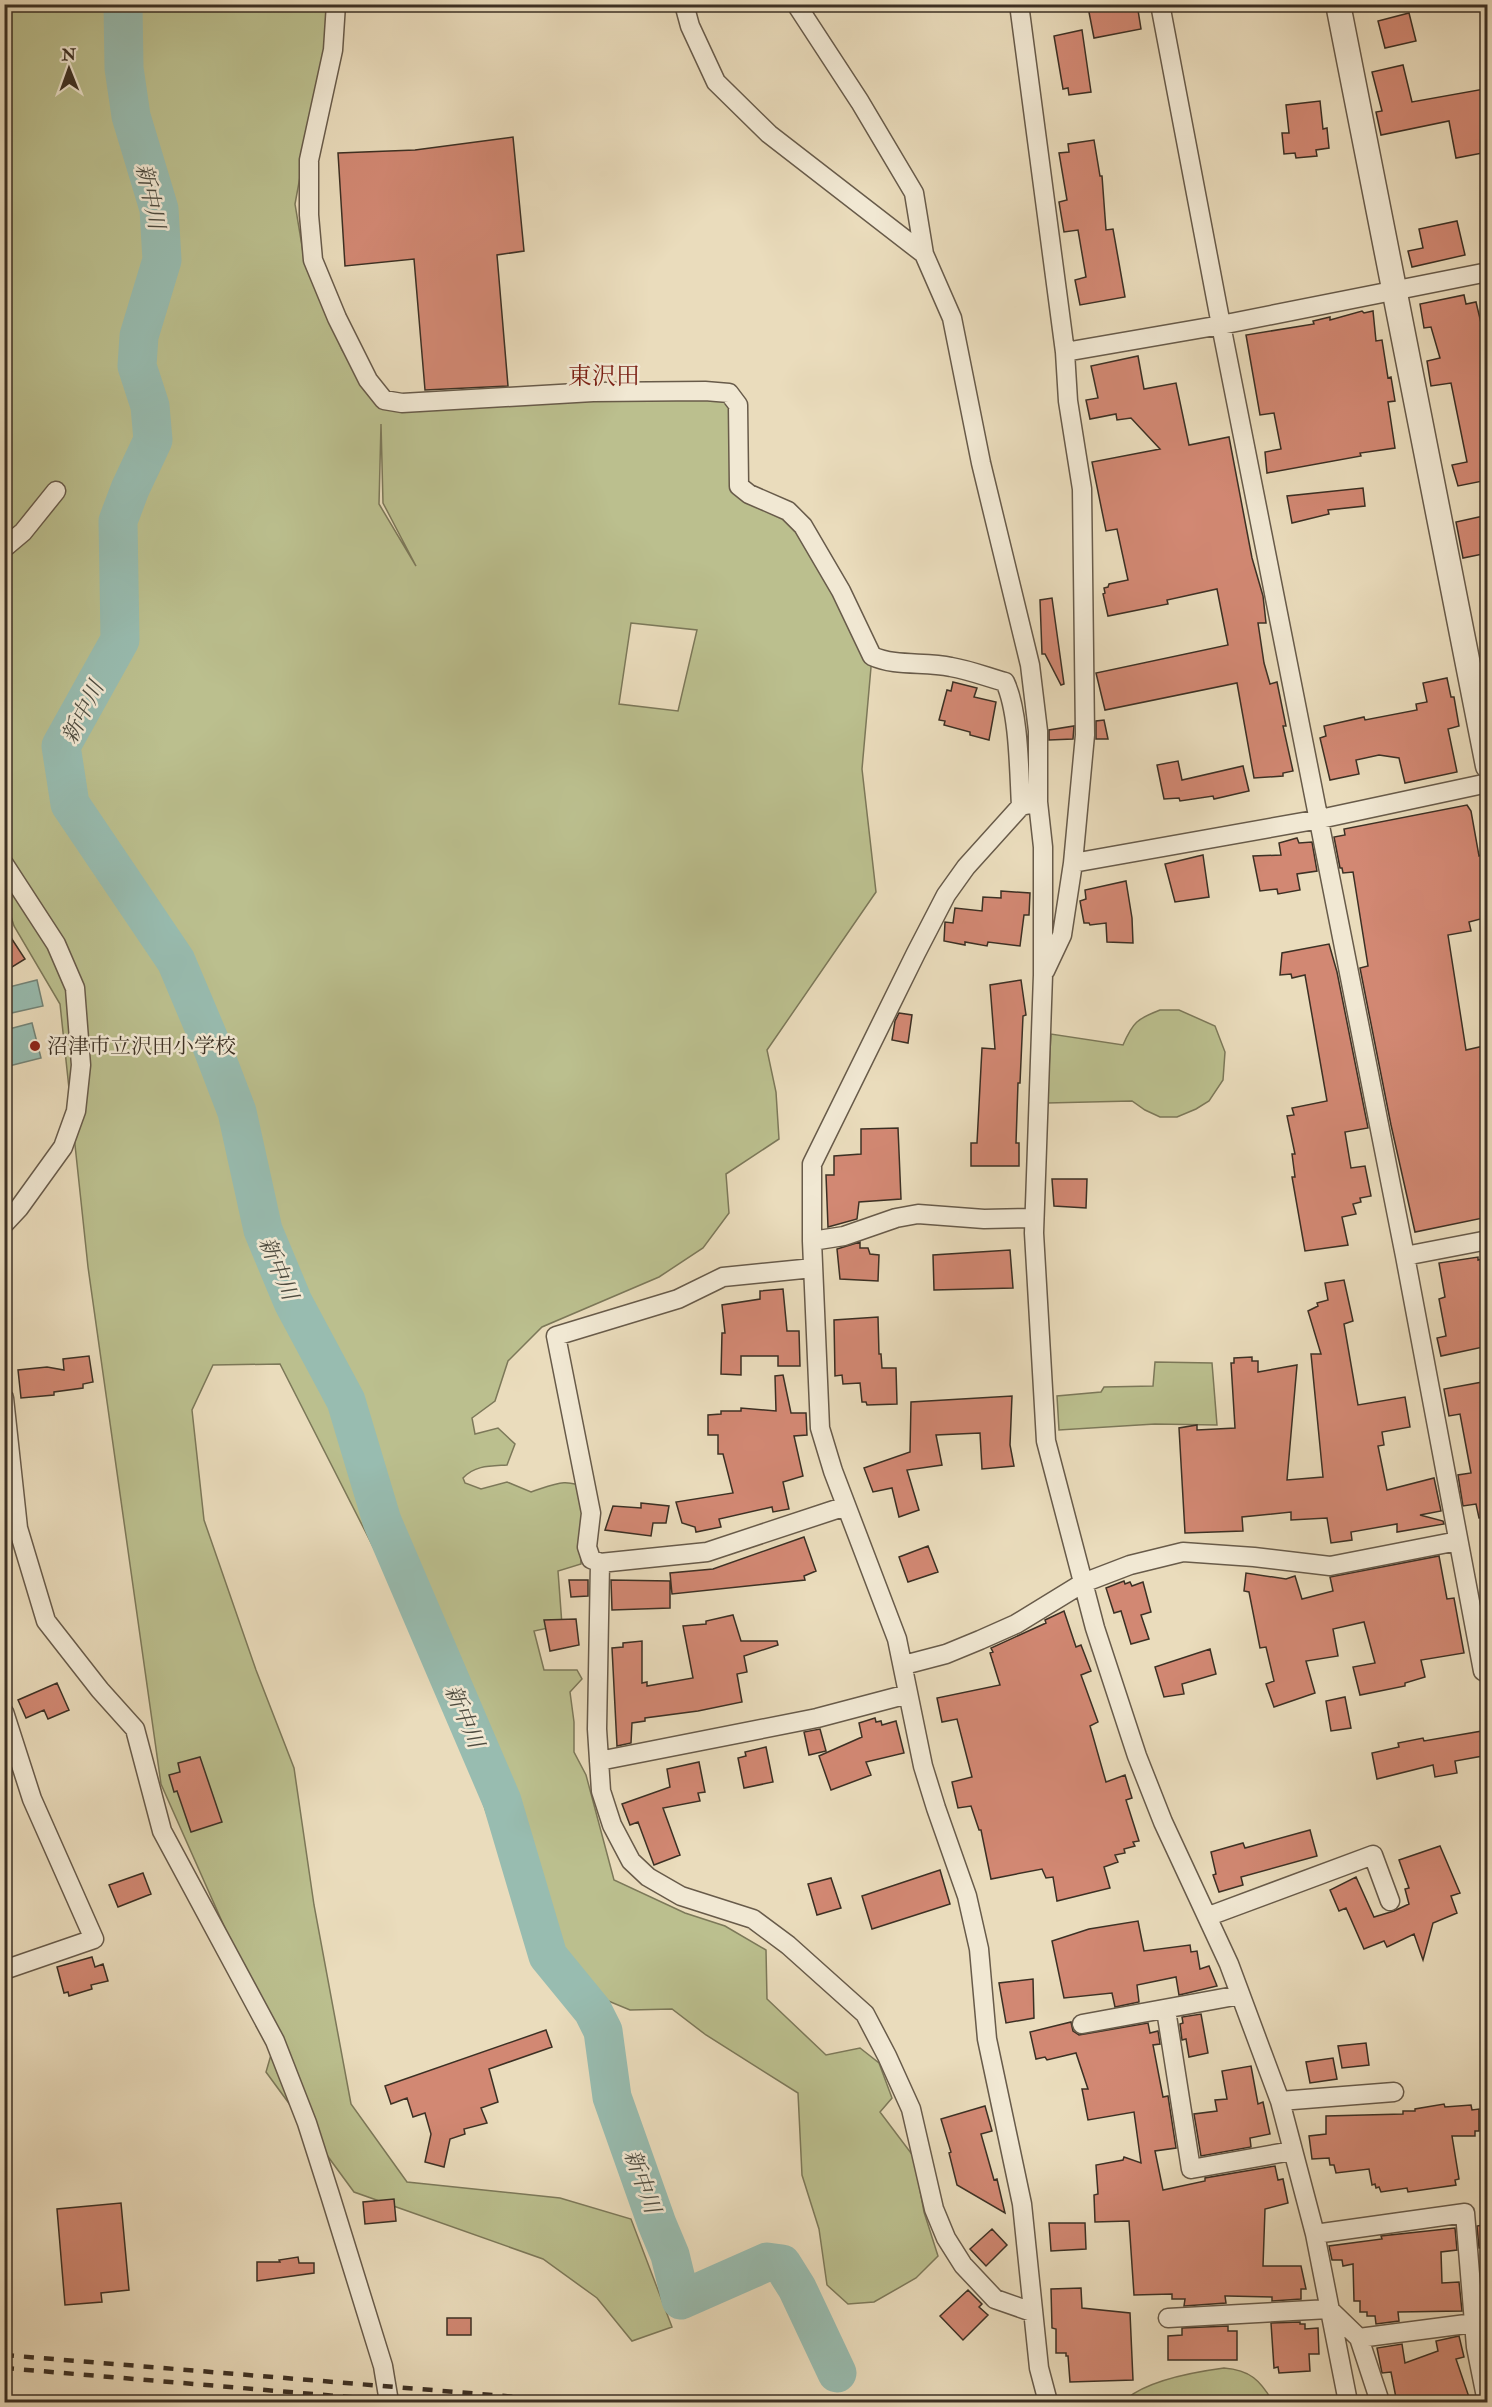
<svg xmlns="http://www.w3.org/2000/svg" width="1492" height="2407" viewBox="0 0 1492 2407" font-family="'IM FELL Double Pica','Noto Serif JP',serif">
  <rect width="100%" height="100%" fill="#eadcbc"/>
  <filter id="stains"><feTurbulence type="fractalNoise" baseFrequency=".00333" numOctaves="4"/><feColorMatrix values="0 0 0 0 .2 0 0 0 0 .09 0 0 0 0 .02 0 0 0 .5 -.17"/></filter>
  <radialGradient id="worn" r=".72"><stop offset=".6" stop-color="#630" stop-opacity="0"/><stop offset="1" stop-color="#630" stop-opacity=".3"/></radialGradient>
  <path fill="#bbbf8e" stroke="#7c7859" stroke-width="1.5" fill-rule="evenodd" d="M4,5H336L317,84L295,204L304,258L342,350L380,407L729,393L746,484L788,511L872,656L862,769L876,892L767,1050L776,1092L779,1139L726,1174L729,1213L703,1248L659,1277L542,1327L508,1361L495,1401L472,1418L475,1434L498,1428L515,1444L507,1465C491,1466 475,1465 463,1478L465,1483L481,1489L507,1482L531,1492C558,1483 564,1478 590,1489L580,1545L581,1564L558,1571L562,1625L534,1631L544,1670H577L582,1679L570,1692L574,1722V1752L586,1775L614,1880L685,1913L725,1926L766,1950L767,1999L826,2055L860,2048L879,2063L892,2098L880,2112L914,2157L924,2212L938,2256L916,2278L874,2302L848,2304L827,2285L819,2229L802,2175L798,2093L706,2035L672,2009L630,2010L577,1988L545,1963L518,1905L441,1680L280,1364L213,1365L192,1410L204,1520L256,1670L294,1768L314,1905L351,2104L407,2182L560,2198L631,2219L672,2327L632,2341L597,2298L543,2259L354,2192L266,2072L275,2041L161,1784L88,1267L60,1004L14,926L5,897ZM381,424L383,503L416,566L379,504ZM631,623L697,630L678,711L619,704Z
    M1160,1010H1179L1215,1026L1225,1052L1223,1080L1209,1101L1196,1109L1177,1117H1160L1145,1110L1132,1101L1047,1103L1051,1034L1123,1045C1133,1022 1137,1019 1160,1010Z
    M1155,1362L1212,1363L1217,1425L1155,1424L1059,1430L1057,1396L1101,1392L1104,1387L1153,1386Z
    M1224,2368C1250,2370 1260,2380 1273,2402H1125L1126,2399C1149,2380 1194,2372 1224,2368Z"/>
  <path fill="#98bcb0" stroke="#738478" stroke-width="1.5" d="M37,980L43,1006L7,1014L5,988Z
    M32,1023L41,1058L5,1067V1030Z"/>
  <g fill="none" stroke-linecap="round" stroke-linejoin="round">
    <path stroke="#98bcb0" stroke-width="39" d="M123,4L124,68L131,116L159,209L162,260L139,336L137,366L150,406L153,440L130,489L118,521L120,640L61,746L70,804L176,961L211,1044L237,1112L263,1230L293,1302L346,1401L382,1521L502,1801L548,1956L593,2011L603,2031L612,2097L657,2224L670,2255L681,2300L767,2262L782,2264L797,2288L837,2373"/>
  </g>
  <path fill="#d28873" stroke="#3c3024" stroke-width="1.5" d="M1100,4H1137L1141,29L1094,38L1088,7Z
    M1409,13L1416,41L1385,48L1378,21Z
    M1082,30L1091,92L1069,95L1068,88L1063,89L1054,36Z
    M1403,65L1412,102L1484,89L1488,106V152L1456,158L1449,121L1381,135L1376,112L1382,111L1372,72Z
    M1320,101L1323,129L1327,128L1329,148L1316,150L1317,156L1296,158L1295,153L1284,154L1282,133H1289L1286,105Z
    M513,137L524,251L497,255L508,386L425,390L414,259L345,266L338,153L415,150Z
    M1094,140L1100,176H1102L1106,230L1113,229L1125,297L1080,305L1075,280L1086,277L1078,230L1064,232L1059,202L1067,200L1059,153L1069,152L1068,144Z
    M1457,221L1465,255L1412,267L1408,251L1423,248L1419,229Z
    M1464,295L1466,304L1476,302L1488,352V480L1458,486L1452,465L1467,462L1451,383L1431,386L1427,361L1440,358L1431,327L1424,328L1420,304Z
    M1362,311L1364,313L1373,311L1376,341L1382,340L1388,378L1391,377L1395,401L1388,402L1395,448L1360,453L1361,456L1267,473L1265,452L1281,449L1274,413L1260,415L1246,335L1314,324L1313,321L1330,317V320Z
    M1138,356L1144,389L1176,383L1189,445L1229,437L1252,558L1263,596L1266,623H1258L1264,663L1270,684L1277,682L1286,726H1283L1293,771L1283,773V776L1254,778L1237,683L1105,710L1096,673L1228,645L1217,589L1167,600L1168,604L1108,616L1103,594L1105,593L1104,588L1108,587L1109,584L1128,580L1117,529L1106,531L1092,462L1160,449L1131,418L1117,420L1116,414L1090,419L1086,400L1098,398L1091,366Z
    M1363,488L1365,506L1328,510L1329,514L1292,523L1287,496Z
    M1488,515V553L1463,558L1456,522Z
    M1052,598L1064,684L1061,685L1045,654H1042L1040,600Z
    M1447,678L1451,697H1454L1459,726L1448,729L1457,772L1405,783L1399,758L1379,755L1356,760L1359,774L1330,780L1320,738L1326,736L1324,726L1364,717L1365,720L1417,710L1416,704L1427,702L1423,683Z
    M953,682L977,688L974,697L996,702L989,740L970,735V732L944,725L945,721L939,720L947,690L951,691Z
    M1104,720L1108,739H1096V721Z
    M1074,726L1073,739L1049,740V730Z
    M1178,761L1182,780L1243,766L1249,791L1214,799L1213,796L1180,801L1179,798L1164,799L1157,765Z
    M1467,805L1471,811L1479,856L1481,855L1488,879V917L1469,922L1471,931L1448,935L1466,1050L1488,1045V1217L1415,1232L1391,1125L1360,968L1368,966L1353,872L1343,873L1342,868H1340L1334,837L1345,835L1344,829Z
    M1297,838L1299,843L1312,842L1317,871L1297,874L1300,890L1278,894L1277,889L1260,891L1253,856L1281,855L1279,843Z
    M1203,855L1209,897L1175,902L1165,864Z
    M1126,881L1132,918L1133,943L1107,942L1106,923L1090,925L1089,923H1084L1080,901L1086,899L1085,890Z
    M1001,891L1030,893L1029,915H1024L1020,946L988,942L987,946L965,942V945L944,941L945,922L953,923L955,908L982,911L983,897L1001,898Z
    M4,927L25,959L4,972Z
    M1329,944L1337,972L1368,1128L1345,1132L1351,1168L1365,1166L1371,1196L1360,1198L1361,1202L1353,1204L1356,1214L1342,1217L1348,1245L1305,1251L1292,1177H1295L1292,1154H1295L1287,1116L1294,1115L1292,1108L1327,1101L1305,975L1292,978L1291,974L1280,975L1282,953Z
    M1021,980L1026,1015L1023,1016L1020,1083H1018L1016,1143H1019V1166H971V1143H977L982,1048L995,1049L990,985Z
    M899,1013L912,1015L908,1043L892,1040L895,1021Z
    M898,1128L901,1199L859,1202L857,1219L828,1227L826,1175H834V1156L861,1154V1129Z
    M1052,1179H1087L1086,1208L1054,1206Z
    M860,1242V1248H868L870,1254L879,1255L878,1281L840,1279L837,1249Z
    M1010,1250L1013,1288L934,1290L933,1255Z
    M1478,1257V1260L1488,1258V1346L1441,1356L1437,1338L1446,1336L1439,1299L1445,1297L1439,1263Z
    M1344,1280L1353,1321L1344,1324L1358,1405L1405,1397L1410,1427L1382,1432L1384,1445L1378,1446L1387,1490L1434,1478L1441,1511L1420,1515L1443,1521L1444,1524L1397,1532V1524L1351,1532L1352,1540L1331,1543L1327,1518L1291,1520V1512L1242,1517L1243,1531L1185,1533L1179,1428L1197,1425V1430L1235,1428L1231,1363H1234V1358L1252,1357V1361H1258V1372L1297,1365L1287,1480L1323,1477L1311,1354H1321L1308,1311L1318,1306L1317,1303L1328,1300L1325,1283Z
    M783,1289L787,1331H799L800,1366H778V1356H741V1375L721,1374L722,1333H725L722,1305L760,1299V1291Z
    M878,1317L879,1354H881L882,1368H896L897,1404L867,1405L866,1402H862L860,1383L843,1384L842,1375L835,1376L834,1320Z
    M89,1356L93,1382L83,1384V1388L54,1392V1395L21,1398L18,1370L47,1367L64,1370L63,1359Z
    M783,1375L791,1413H806L807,1435L794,1436L803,1476L783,1482L789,1509L773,1512L772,1507L719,1519L721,1527L696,1532L695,1527L682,1523L676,1502L733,1493L723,1454H718V1435H708V1415L721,1414V1411H741V1408L776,1411L775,1376Z
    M1488,1381V1517L1479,1518L1476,1504L1463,1506L1458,1475L1471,1473L1460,1414L1449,1416L1444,1389Z
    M1012,1396L1010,1445L1014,1466L982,1469L980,1433L936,1435L942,1465L907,1470L919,1510L899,1517L892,1488L873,1492L864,1468L910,1452L911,1402Z
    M641,1503L669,1506L666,1523H653L651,1536L605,1530L613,1506L641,1508Z
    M804,1537L816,1571L804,1576L805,1580L672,1594L670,1573L713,1569Z
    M928,1546L938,1572L908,1582L899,1557Z
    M1439,1556L1447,1599L1454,1598L1464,1653L1421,1660L1425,1677L1405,1683V1686L1360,1695L1353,1667L1375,1663L1364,1622L1333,1629L1338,1656L1306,1661L1315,1693L1274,1707L1266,1684L1274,1681L1266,1647L1260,1648L1249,1592L1244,1591L1246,1573L1286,1579L1295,1576L1302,1599L1333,1591L1330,1577Z
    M569,1580H588V1596L571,1597Z
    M611,1580L670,1581V1608L612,1610Z
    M1124,1581L1125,1584L1130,1582L1132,1586L1143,1582L1151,1612L1141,1615L1149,1639L1131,1644L1121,1611L1114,1613L1106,1588Z
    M1064,1611L1076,1647L1081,1645L1091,1671L1081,1675L1098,1722L1090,1726L1106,1782L1125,1775L1132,1798L1126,1800L1139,1841L1133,1842L1135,1846L1124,1849L1125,1853L1115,1855L1118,1862L1104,1867L1110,1888L1057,1901L1053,1877L1046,1878L1042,1869L991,1879L981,1830H979L971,1806L958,1808L952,1782L972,1777L957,1719L942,1722L937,1698L1000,1685L990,1653L993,1652L991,1648L1046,1623L1045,1620Z
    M733,1615L741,1641H777L778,1645L744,1656L747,1672L737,1674L742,1702L698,1711L645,1718V1721L632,1723L631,1743L617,1746L612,1648L623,1647V1643L642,1641V1683L647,1682V1686L693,1678L683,1626L706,1624V1621Z
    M576,1619L579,1645L550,1651L544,1620Z
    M1210,1649L1216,1674L1182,1684L1184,1694L1164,1697L1155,1667Z
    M57,1683L69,1710L48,1719L44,1710L26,1718L18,1700Z
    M1345,1697L1351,1728L1331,1731L1326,1701Z
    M875,1718L876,1722L881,1721L882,1725L896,1721L904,1753L866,1762L871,1775L831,1790L819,1756L862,1737L859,1723Z
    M820,1729L826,1751L809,1755L804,1732Z
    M1488,1730V1755L1455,1761L1457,1773L1435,1777L1433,1765L1377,1779L1372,1753L1399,1747L1398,1743L1423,1738L1424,1741Z
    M766,1747L773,1782L744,1788L738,1758L746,1756L745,1752Z
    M200,1757L222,1822L191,1832L177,1791L174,1792L169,1775L180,1772L178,1763Z
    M699,1762L705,1792L698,1793L700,1801L663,1808L680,1855L654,1865L638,1822L630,1825L622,1804L670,1787L667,1769Z
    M1310,1830L1317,1856L1241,1877L1243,1885L1219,1892L1213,1875L1216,1874L1211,1852L1243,1843L1245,1848Z
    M1440,1846L1460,1893L1451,1896L1457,1913L1433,1923L1423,1960L1414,1934L1387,1947L1384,1941L1364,1949L1346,1908L1339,1911L1330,1890L1356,1877L1374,1917L1394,1911L1409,1904L1405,1889L1409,1888L1399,1860Z
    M940,1870L950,1904L872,1929L862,1896Z
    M143,1873L151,1894L118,1907L109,1885Z
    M831,1878L841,1908L817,1915L808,1884Z
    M1138,1921L1144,1951L1190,1945L1191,1952L1197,1951L1200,1969L1209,1966L1217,1986L1179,1995L1176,1977L1137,1985L1139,2002L1115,2007L1112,1993L1064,1998L1052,1941L1089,1929Z
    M92,1957L95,1967L103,1964L108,1981L91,1985L92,1989L69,1996L68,1992L64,1993L57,1967Z
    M1033,1979L1034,2018L1006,2023L999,1983Z
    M1201,2014L1208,2053L1189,2057L1186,2039L1182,2040L1180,2024L1183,2023L1182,2017Z
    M1071,2022L1073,2031L1079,2035L1148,2023L1150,2033L1158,2031L1160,2044L1153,2045L1163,2097L1168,2096L1176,2148L1155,2151L1163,2190L1205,2181V2178L1275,2166L1278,2180L1283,2179L1288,2203L1265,2209L1263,2266H1301L1306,2289H1301V2299L1272,2301V2297L1228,2296H1225L1226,2303L1184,2306L1185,2299H1172V2294L1134,2295L1129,2221L1095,2222L1094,2195L1098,2194L1096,2165L1123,2160L1124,2157L1141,2163L1134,2112L1088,2120L1082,2089H1088L1076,2053L1047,2060L1045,2057L1036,2059L1030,2032Z
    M546,2030L552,2047L489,2069L498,2102L481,2108L487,2123L464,2129L465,2134L450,2139L444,2167L425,2162L431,2134L425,2113L413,2117L407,2098L391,2104L385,2086Z
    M1366,2043L1369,2065L1342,2068L1338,2046Z
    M1333,2058L1337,2079L1310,2083L1306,2062Z
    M1251,2066L1258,2104L1263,2102L1270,2134L1250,2138L1251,2147L1201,2156L1194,2114L1217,2111L1215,2100L1227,2099L1222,2071Z
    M1444,2104L1445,2107L1471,2105L1472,2110L1479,2109V2131H1475V2136H1452L1459,2179L1455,2180L1456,2185L1408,2192L1407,2188L1381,2192L1379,2187L1376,2188L1375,2184L1372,2185L1369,2169L1336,2173L1334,2165H1330L1329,2158L1312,2159L1309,2136L1326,2134V2116L1403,2114V2111H1415V2109Z
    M985,2106L992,2131L981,2134L994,2180L997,2179L1005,2213L957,2185L949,2153L951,2152L941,2119Z
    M394,2199L396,2221L365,2224L363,2202Z
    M121,2203L129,2290L101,2293L102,2302L65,2305L57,2209Z
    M1049,2223H1085L1086,2249L1051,2251Z
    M1488,2224V2247L1479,2248L1477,2226Z
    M1455,2228L1457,2250L1441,2252L1442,2283L1459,2282L1462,2311L1398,2312L1399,2321L1376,2324L1375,2316H1367V2312H1360V2301H1354L1353,2264L1343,2266L1342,2260H1332L1329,2246L1382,2239L1381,2236Z
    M992,2229L1007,2245L986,2266L970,2249Z
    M298,2257L299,2263H314V2273L257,2281V2262H280L279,2260Z
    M1488,2281V2310H1484L1482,2282Z
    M1081,2288L1082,2308L1130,2313L1133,2380L1070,2382L1068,2356H1066V2353H1056V2329L1052,2328L1051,2289Z
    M968,2290L982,2304L979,2307L988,2315L963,2340L940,2316Z
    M447,2318H471V2335H447Z
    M1300,2322V2324H1305V2329L1318,2328L1319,2354H1309L1310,2371L1279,2373L1278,2367L1274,2368L1271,2323Z
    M1228,2326V2331H1237V2360H1168V2336L1182,2335V2328Z
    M1459,2336L1464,2357L1456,2359L1471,2403H1397L1391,2372L1382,2373L1377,2348L1402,2344L1405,2363L1438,2351L1436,2341Z"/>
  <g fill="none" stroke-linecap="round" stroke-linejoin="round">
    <defs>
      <path id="minor" d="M336,4L333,50L309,160V215L313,260L337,318L368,380L384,400L402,403L593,392L705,391L729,393L738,405L739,486L749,494L788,511L803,526L841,591L872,656C896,667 925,661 951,667C969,670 987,677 1005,682C1019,712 1019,771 1021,806
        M684,4L690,26L716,82L769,134L924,254L952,318L981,463L1030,665L1038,731V802L1043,847V975L1034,1233L1046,1441L1095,1628L1137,1756L1163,1822L1229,1964L1280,2101L1315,2234L1348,2402
        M796,4L860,102L914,193L924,254
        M1019,4L1065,352L1068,401L1082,489L1085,735L1073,863L1062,935L1045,971
        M1160,4L1221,325L1405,1256L1483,1671L1488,1674
        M1065,352L1221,325L1488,272
        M4,548L23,532L56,491
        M1038,802L1021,806L966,867L946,895L916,953L812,1164V1241L820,1428L833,1471L897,1639L923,1766L936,1808L967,1896L979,1949L987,2039L1022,2204L1039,2368L1048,2402
        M1073,863L1320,819L1488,783
        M4,864L56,944L75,988L81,1065L76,1111L63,1147L19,1208L4,1224
        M812,1241L844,1236L896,1218L918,1214L984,1219L1034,1218
        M1405,1256L1488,1240
        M813,1268L723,1277L678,1299L556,1336L591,1513L587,1547L591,1559L600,1563L597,1729L601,1791L612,1825L631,1861L648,1877L681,1896L753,1919L788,1945L865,2014L887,2056L911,2109L934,2209L946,2238L963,2265L995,2299L1032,2312
        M4,1398L18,1528L46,1621L100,1690L135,1729L162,1831L275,2041L307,2123L330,2195L383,2366L389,2402
        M600,1563L707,1552L846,1506
        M904,1665L946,1654L980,1640L1016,1624L1083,1583L1130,1565L1183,1552L1254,1557L1330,1566L1458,1541
        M4,1712L32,1799L94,1939L4,1970
        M599,1761L817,1718L908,1694
        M1209,1916L1373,1855L1390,1901
        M1166,2010L1191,2169L1292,2151
        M1082,2024L1240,1995
        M1280,2101L1394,2092
        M1315,2234L1465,2213L1476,2347L1487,2402
        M1168,2318L1329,2309L1359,2338L1474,2323
        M1359,2338L1380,2402"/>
      <path id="tertiary" d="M1338,4L1488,766"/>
    </defs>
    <use href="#minor" stroke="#685b4a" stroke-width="21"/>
    <use href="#tertiary" stroke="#685b4a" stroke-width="27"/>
    <use href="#minor" stroke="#f1e8d3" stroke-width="18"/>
    <use href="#tertiary" stroke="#f1e8d3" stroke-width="24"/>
    <path stroke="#3c3024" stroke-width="4.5" stroke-dasharray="10 10" stroke-linecap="butt" d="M4,2355L578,2402
      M4,2368L408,2402"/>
  </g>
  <circle fill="#8f2418" stroke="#f1e8d3" stroke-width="2" cx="35" cy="1046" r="6"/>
  <g text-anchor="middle" stroke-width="5" stroke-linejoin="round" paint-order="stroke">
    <g font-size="21" fill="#3c3024" stroke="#f1e8d3" text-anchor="start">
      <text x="47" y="1053">沼津市立沢田小学校</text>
    </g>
    <g font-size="22" font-style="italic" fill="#4e4c40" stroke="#f1e8d3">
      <text transform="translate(151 196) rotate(78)" y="8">新中川</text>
      <text transform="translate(82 712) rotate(-63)" y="8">新中川</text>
      <text transform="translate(279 1268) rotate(67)" y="8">新中川</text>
      <text transform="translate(465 1716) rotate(67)" y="8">新中川</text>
      <text transform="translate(643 2181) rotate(70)" y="8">新中川</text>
    </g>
    <g font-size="24" fill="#7a1f14" stroke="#f1e8d3">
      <text x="604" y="384">東沢田</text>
    </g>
  </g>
  <rect width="1492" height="2407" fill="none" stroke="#eadcbc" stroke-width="24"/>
  <rect x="6" y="6" width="1480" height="2395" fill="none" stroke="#3c3024" stroke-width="3"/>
  <rect x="12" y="12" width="1468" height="2383" fill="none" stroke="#3c3024" stroke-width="1.5"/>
  <g transform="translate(69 69) rotate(359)" stroke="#f1e8d3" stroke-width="4.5" paint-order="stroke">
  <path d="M0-4.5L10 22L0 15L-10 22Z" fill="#3c3024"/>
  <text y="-9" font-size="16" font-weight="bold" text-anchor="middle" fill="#3c3024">N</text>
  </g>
  <rect width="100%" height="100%" filter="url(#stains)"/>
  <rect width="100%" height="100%" fill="url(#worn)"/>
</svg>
